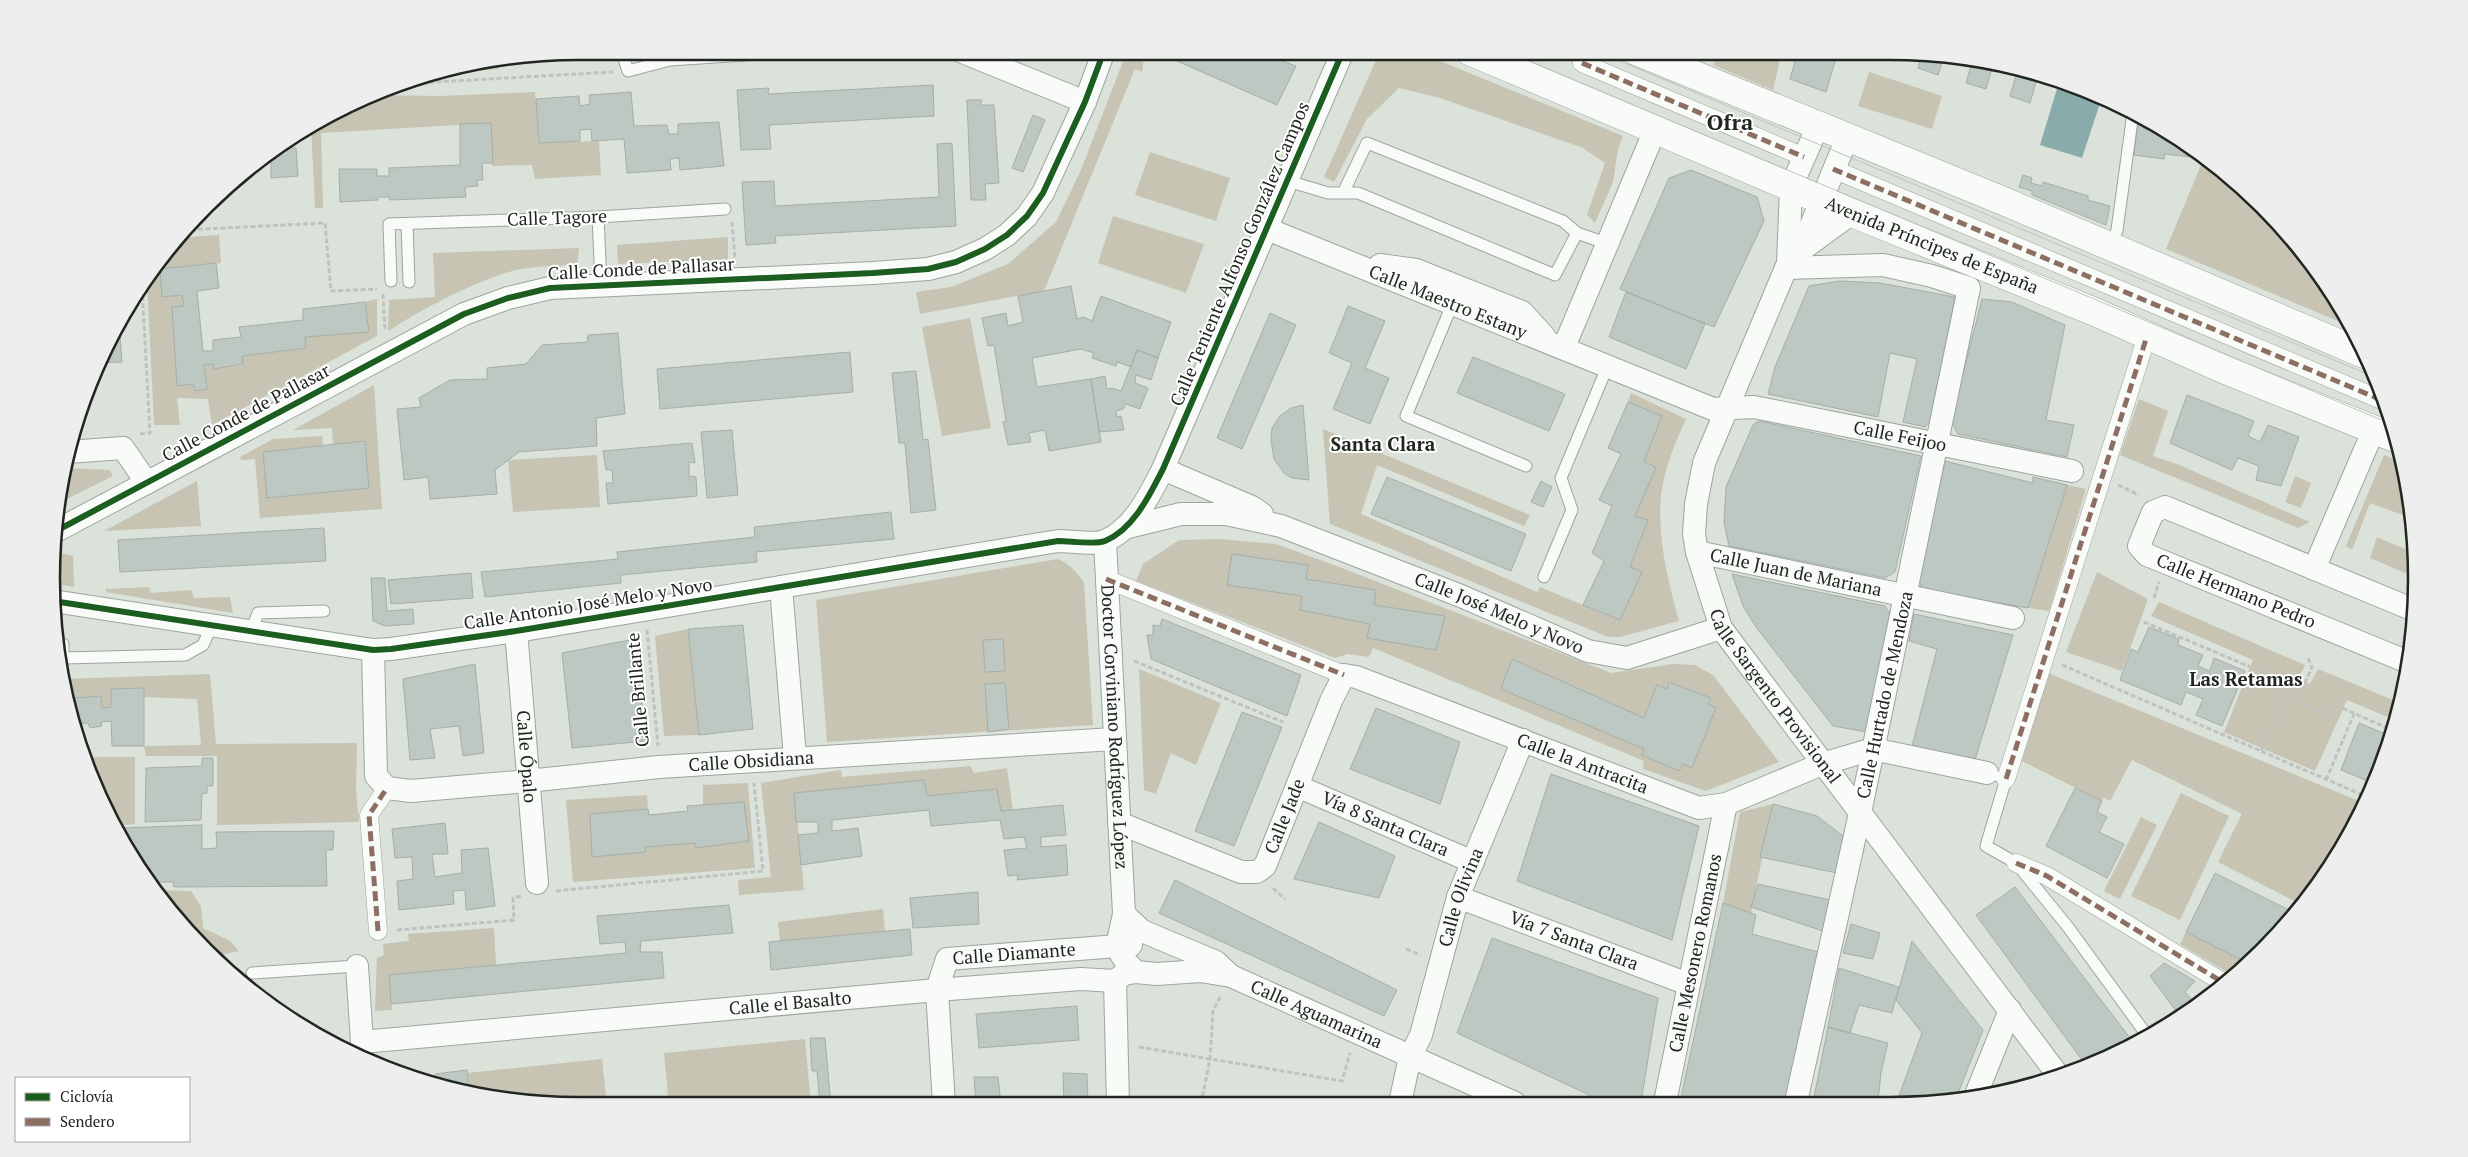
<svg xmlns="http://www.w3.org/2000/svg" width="2468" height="1157" viewBox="0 0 2468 1157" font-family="'PT Serif',serif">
  <rect width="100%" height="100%" fill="#dae2da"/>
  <path fill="#c7c4b3" d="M578,51H599L598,54L557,57V53Z
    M1127,51H1145L1142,72L1135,69L1044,291L920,314L916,292L951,287L1008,264L1056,222L1081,170Z
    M1380,51H1416L1623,136L1618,149L1613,182L1595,223L1587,215L1605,163L1583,148L1440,98L1399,88L1367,119L1334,182L1324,177Z
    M1719,51H1782L1773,90L1713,65Z
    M497,59L498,69L433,73L476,61Z
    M1869,72L1942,96L1932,129L1858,106Z
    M535,92L539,143L599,141L601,175L535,179L532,165L492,166L491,123L321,133L323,208H315L311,125L315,122L374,95L439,96Z
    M1150,152L1230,178L1216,221L1135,195Z
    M2204,158L2262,205L2328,285L2350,326L2166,249Z
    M1113,216L1204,244L1186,293L1098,263Z
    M219,235L221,263L160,269L162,297L182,295L184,306L172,307L177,386L193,384L195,391L207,389L204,365L213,364L214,369L243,365L242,356L306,348L305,337L369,332L365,302L377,299V336L212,425L208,399L177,398L180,425H154L147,280L177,238Z
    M728,237V259L618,264L617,245Z
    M579,248L577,265C553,266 528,266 505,273C464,287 424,308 388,331L389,300L435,297L433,253Z
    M970,318L991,428L942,436L922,327Z
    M374,385L382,509L260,518L255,459L241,460L240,457L273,439L322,436L323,445L263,452L267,498L368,488L365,442L333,445L332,428L293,430Z
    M1631,393L1686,419C1675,443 1664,469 1661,495C1657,537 1668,581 1679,621L1620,637H1608L1330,524L1323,429L1530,515L1524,526L1377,465L1361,514L1537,592L1540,587L1619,620C1640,546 1632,477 1628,402Z
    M2139,399L2168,411L2153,456L2177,464L2310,522L2298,528L2120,455Z
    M597,455L600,507L513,512L508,460Z
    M2384,455L2403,463L2407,475L2411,518L2370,503L2352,550L2346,546Z
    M64,468L110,470L113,476L65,500Z
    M2295,476L2311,483L2301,508L2285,502Z
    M197,481L201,526L104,531Z
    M2067,485L2086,489L2049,611L2028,608Z
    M2377,537L2414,553L2417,578L2370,558Z
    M1221,539L1276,544L1342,568L1611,673L1673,664L1695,665L1713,675L1779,762L1706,791L1643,769L1644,761L1373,648L1369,657L1348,654L1335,658L1136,581L1143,564L1179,540Z
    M61,553L73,556L74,587L52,583L53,557Z
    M1058,559C1071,565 1077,572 1084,583L1093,725L827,742L816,600Z
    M2097,572L2148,599L2122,671L2066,652Z
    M149,587L151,593L191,590L194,598L230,597L233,613L106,592V589Z
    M2159,602L2305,665L2298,679L2310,684L2318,669L2400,703L2395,720L2347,700L2315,771L2224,732L2253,660L2151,616Z
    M688,629L699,735L664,736L655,636Z
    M1139,669L1221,703L1196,765L1171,753L1156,794L1144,790Z
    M2048,673L2364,803L2308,899L2302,905L2218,862L2242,814L2132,760L2110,801L2103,797L2102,801L2022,761Z
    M210,674L216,744L357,743L356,791L359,822L217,825V756H146L144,746L201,745L197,699L144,697L143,688L111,689V707L102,708L101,696L74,698L71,715L63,679Z
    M83,757H135V824L115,826Z
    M970,766L974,773L1007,768L1013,810L1001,811L927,796L924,780L795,793L804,890L739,895L738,880L771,877L761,783L841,770L842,777Z
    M748,783L755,868L573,882L566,800L647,795L648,809L590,814L593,856L646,852L645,847L695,843L696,848L748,841L744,802L703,805V785Z
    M2181,793L2229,816L2180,920L2131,896Z
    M1773,804L1751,913L1723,903L1740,812Z
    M2141,817L2157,825L2120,899L2104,891Z
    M156,890L191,891L201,906L203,928L230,941L239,951L220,955C190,940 176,917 156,890Z
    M883,909L885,931L780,941L778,922Z
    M494,928L496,965L389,975L392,1010L375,1011L377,958L384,955L383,944L409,941L408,934Z
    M2186,932L2246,962L2232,975L2180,944Z
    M805,1039L811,1105H669L664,1053Z
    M602,1059L607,1106H578L469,1094L467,1073Z"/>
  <path fill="#8aabac" d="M2059,82L2091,91L2102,97L2082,158L2040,145Z"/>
  <path fill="#bcc8c1" stroke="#a6aea9" d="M1154,51H1269L1267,55L1296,66L1277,105Z
    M1519,51H1539L1536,58Z
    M1798,51H1838L1826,92L1790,79Z
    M557,53V57L497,59Z
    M1922,54L1944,57L1938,75L1918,68Z
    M1973,59L1994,62L1986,89L1966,83Z
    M2018,69L2038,75L2030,103L2010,96Z
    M933,85L934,116L769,125L771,149L741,150L737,90L769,88L768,94Z
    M631,92L634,126L667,125L669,134H678V124L719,122L724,166L680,170L679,158L670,159L671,170L627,173L624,139L592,141L591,129L580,130V141L539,143L536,99L579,96L580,106L590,104L589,95Z
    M967,100H982L980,105H994L999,183L985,184L986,200H971Z
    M1033,115L1045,120L1023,172L1012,168Z
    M2138,117L2182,140L2192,148L2191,157L2165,154L2164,159L2134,155Z
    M491,123L493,163H482L483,180H477L478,186L465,187L466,197L390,200L389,197H378V200L340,202L339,169H377V176H389V168L460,165V124Z
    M952,143L956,226L775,236L776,243L746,245L742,182L774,181L775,206L939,197L937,144Z
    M281,146V148H296L298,176L271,178V154Z
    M1691,170L1757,197L1764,221L1714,327L1620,289L1669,178Z
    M2023,175L2032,178L2031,183L2042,186L2043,182L2088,196V200L2110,206L2106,225L2032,195V191L2019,187Z
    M216,263L219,288L197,291L203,351H213V340L241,337L239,327L303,320V309L365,302L369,332L305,337L306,348L242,356L243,364L214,369L213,364L204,365L207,389L195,391L193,384L177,386L172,307L184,306L182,295L162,297L160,269Z
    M1839,281L1880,283L1955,297L1930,421L1925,427L1903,422L1917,359L1890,353L1878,417L1768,394L1775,367L1809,286Z
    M1071,286L1077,319L1084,317L1092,321L1101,296L1171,322L1158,358L1137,350L1131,367L1117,362L1116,366L1092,358L1094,353L1081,349L1032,358L1037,387L1091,379L1101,442L1049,451L1045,430L1029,433L1031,442L1008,445L1003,422L1006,421L994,345L988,346L982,318L1006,313L1008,326L1023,322L1018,296Z
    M1626,292L1705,324L1686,369L1609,337Z
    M1982,299L2012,302L2065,325L2046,420L2074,425L2067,457L1958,434L1951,421Z
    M1348,306L1385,321L1365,368L1389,378L1370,424L1333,409L1352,363L1329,353Z
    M1270,313L1296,325L1242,449L1217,438Z
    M119,322L122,362L100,363Z
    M618,333L625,414L596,418L597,446L519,452L495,470L497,494L430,499L428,477L404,480L397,409L421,407L419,398L450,380L487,379V368L526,364L542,345L587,342L588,335Z
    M1137,350L1158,358L1151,380L1136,375L1135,383L1148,388L1140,409L1126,404L1123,409L1116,411L1117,417L1121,416L1124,430L1099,432L1091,379L1105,376L1107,389L1112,388L1121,391Z
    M850,352L853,392L660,409L657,369Z
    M1473,357L1565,394L1549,431L1457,393Z
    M916,371L923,440L928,439L936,510L911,513L905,443H899L892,373Z
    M2187,395L2254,421L2248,436L2260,442L2268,425L2299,437L2281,486L2256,480L2259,466L2238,458L2232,470L2170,443Z
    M1628,402L1662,416L1644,461L1656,468L1635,516L1648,520L1630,567L1642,572L1620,620L1583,605L1604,561L1592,553L1612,506L1599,500L1621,454L1608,448Z
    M1303,405L1309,480L1292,478L1284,473L1274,459L1271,440L1272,428L1280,416L1291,408Z
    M1759,421L1921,456L1895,572L1885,578L1729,546L1724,522L1726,487L1753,425Z
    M732,430L738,495L707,498L701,432Z
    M365,441L369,488L267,498L263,452Z
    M692,443L695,463L689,462V476L696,477L697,496L608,504L606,483H613L612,470H606L603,451Z
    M1945,461L2033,483V477L2067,485L2028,608L1926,590L1921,587L1919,580Z
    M1387,477L1526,534L1511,571L1371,514Z
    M1541,481L1552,487L1543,507L1531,502Z
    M891,512L894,539L756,552L757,562L621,575V583L485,597L481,572L618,559L617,552L755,537L754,527Z
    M324,528L326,561L120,572L118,540Z
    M1232,554L1308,565L1306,579L1376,590L1374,605L1445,616L1436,650L1367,638L1370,624L1300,610L1302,596L1227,585Z
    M471,573L473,598L391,604L388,580Z
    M1732,574L1885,606L1890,613L1867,732L1833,726L1756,627L1743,606Z
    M371,578H385L387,611L413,609L414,624L385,626L373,621Z
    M1914,614L2013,635L1975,760L1912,746L1937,649L1909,641Z
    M1162,619L1301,675L1287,716L1151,659L1147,635H1153V625L1160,626Z
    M743,625L753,729L699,735L688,629Z
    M2149,627L2179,639L2178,645L2203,655L2198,666L2210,671L2214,658L2245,671L2222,726L2196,715L2203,699L2186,692L2181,705L2120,680L2131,649L2138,652Z
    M635,639L646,741L572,748L562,653Z
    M1003,639L1005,671L985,672L983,640Z
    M1512,659L1644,718L1657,684L1667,689L1669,682L1711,698L1708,704L1716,708L1692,768L1683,764L1679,771L1642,755L1644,749L1501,689Z
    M475,664L484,753L463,756L459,726L430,729L435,758L410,760L403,679Z
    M1005,683L1009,729L988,732L985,684Z
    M144,688V746H112L111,721L101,722L102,726L90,728L88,723L74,724L71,715L74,698L101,696L102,708L111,707V689Z
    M1376,708L1460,742L1440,804L1350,769Z
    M1242,712L1282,727L1234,846L1195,831Z
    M2359,723L2390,736L2375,784L2341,770Z
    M202,758H213V786H207V793L202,794L201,820L145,822L146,768L202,766Z
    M1551,774L1699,826L1672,940L1517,881Z
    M924,780L927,796L997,789L1001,811L1063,805L1066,835L1041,837V847L1066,845L1068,875L1017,880L1018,875L1008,876L1004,850L1027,848L1024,837L1004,839L1000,820L931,826L929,810L832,820V831L858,828L862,856L801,865L798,835L818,833V822H796L794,793Z
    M2075,788L2102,801L2097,812L2107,817L2099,832L2124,844L2107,878L2046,846Z
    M744,802L749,841L695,848V843L645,847L646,852L592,857L590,814L648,809L649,815L688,811L687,806Z
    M1773,804L1817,816L1843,836L1837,873L1760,857Z
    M1319,822L1395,856L1379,898L1294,879Z
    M445,823L448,854H432L435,877L462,873L461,850L488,848L495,906L466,910L465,890L453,891L454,904L399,910L397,881L413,879L412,857L395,858L392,829Z
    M202,825V849L217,848L216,832L334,831L333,850H326L327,886L174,887L173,882H151L120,837V828Z
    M2215,873L2295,913L2246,962L2186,932Z
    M1175,880L1397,990L1384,1016L1159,913Z
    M1758,884L1830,900L1826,932L1751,907Z
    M2015,887L2133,1042L2087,1067L1976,915Z
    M978,892L979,924L913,928L910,898Z
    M1723,903L1756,915L1752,934L1818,952L1785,1102H1680Z
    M729,905L733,933L641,941L640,952H662L664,978L391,1004L389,975L626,953L625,942L600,944L597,916Z
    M1851,924L1880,933L1873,959L1843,953Z
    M910,929L912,955L771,970L769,942Z
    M1492,938L1658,998L1641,1102H1604L1457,1033Z
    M1912,941L1983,1030L1955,1101H1897L1922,1033L1896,1000Z
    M2164,963L2195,981L2185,992L2196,1005L2179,1015L2150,976Z
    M1839,968L1899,987L1892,1013L1859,1005L1850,1033L1828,1027Z
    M1077,1006L1079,1040L979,1048L976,1014Z
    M1828,1027L1888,1043L1881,1072L1878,1101L1813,1102Z
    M810,1038H825L831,1105H820L817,1071H812Z
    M467,1070L469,1094L436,1084L435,1074Z
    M1063,1073L1087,1074L1088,1104H1064Z
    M974,1077H998L1001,1104H976Z"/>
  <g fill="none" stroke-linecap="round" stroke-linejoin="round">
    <defs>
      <path id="service" d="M624,51L623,56L628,71L670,60L805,51
        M1288,181L1328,193H1358L1555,275L1577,233
        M1344,191L1367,143L1563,221L1577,233L1608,244
        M598,217L601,284
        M407,224L409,282
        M2111,247L2117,230L2133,113
        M391,281L389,224L598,217L725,209
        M1454,300L1406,416L1526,466
        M1544,577L1572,510L1561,478L1608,365
        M251,631L258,613L324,611
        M63,644V658L185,655L203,645L212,625
        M2000,777L2006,779L1986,846L2016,863L2068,927L2146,1034
        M252,973L357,966"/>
      <path id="pedestrian" d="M1582,63L1804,157
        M1833,169L2384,401
        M1106,579L1344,675
        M2006,779L2147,336
        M2016,863L2047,876L2224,983
        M378,931L369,815L387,788"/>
      <g id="minor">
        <path d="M960,51L1085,102"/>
        <path id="s1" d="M1852,213L1800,251L1786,268L1704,463L1696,504L1694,534L1697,552L1721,628L2058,1075"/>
        <path id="s2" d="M1267,229L1713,409L1754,407L2072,471"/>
        <path d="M1801,250L1847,138"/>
        <path d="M1788,263L1791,187L1818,126"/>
        <path d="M1380,265L1416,270L1522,312L1544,336"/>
        <path d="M1786,268L1883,265L1932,276L1969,288L1860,813L1796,1102"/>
        <path d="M1564,347L1655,130"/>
        <path d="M68,452L123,448L147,483"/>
        <path d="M1163,469L1252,507L1262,514"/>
        <path id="s3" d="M1124,528L1181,514H1226L1281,526L1461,596L1588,651L1627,658L1721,628"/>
        <path d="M56,531L464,314L508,298L550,288L873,273L928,269L956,262L985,249L1007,235L1027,216L1043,193L1085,102L1104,51"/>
        <path id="s4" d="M1105,541L1124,914C1118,945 1111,948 1136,972"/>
        <path id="s5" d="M1697,552L2013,618"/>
        <path d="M2314,569L2374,429"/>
        <path d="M781,587L795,757"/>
        <path d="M53,601L373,650L391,649L516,631L1058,541C1070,541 1096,545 1105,541C1134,529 1150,494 1163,469L1343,51"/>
        <path id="s6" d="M516,631L537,883"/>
        <path id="s7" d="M373,650L376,776L387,788L411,791L528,781L659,767L1114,739"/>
        <path d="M2408,662L2147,555L2139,546L2153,512L2165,507L2414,610"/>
        <path id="s8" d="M1297,786L1473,862"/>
        <path id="s9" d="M1119,823L1241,872H1257L1265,866L1331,701L1344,675L1356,677L1699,808L1726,804L1822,764L1873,749L1987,773"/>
        <path id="s10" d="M1458,897L1688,984"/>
        <path id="s11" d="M1124,914L1142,931L1216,962L1231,976L1515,1103"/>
        <path d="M357,966L362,1042"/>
        <path d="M1115,981L1118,1104"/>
        <path id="s12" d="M360,1057L362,1042L937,990L1081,979L1115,981L1124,974L1136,972L1157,974L1200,971L1231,976"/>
        <path d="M1975,1097L2010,1010"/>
        <path id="s13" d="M1665,1102L1726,804"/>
        <path id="s14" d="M1400,1103L1410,1057L1421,1035L1458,897L1523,740"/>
        <path id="s15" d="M944,1105L937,990L947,959L1131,945"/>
      </g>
      <g id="secondary">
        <path id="s16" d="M1469,51L1852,213L2095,312L2223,369L2395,438"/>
        <path d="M1636,51L2001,200L2364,354"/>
      </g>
    </defs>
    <use href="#service" stroke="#9ea49e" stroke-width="13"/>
    <use href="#pedestrian" stroke="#9ea49e" stroke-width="19"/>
    <use href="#minor" stroke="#9ea49e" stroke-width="24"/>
    <use href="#secondary" stroke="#9ea49e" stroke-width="29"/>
    <path stroke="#c0c2c0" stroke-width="3" stroke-dasharray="5 2.5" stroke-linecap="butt" d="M1554,51L1565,56
      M399,84L613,72
      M732,222L735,258
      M183,230L325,223L331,291L377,289
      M383,294L385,331
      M140,434L150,433L142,287
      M2118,485L2139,495
      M60,491V506
      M2154,598L2159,582
      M2144,622L2291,684
      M647,630L658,746
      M2308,658L2312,667L2297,701L2330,717L2335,705L2392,730
      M1134,661L1283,722
      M2062,665L2367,797
      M2261,751L2291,684L2302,689
      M2326,780L2354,714
      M1273,888L1285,899
      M556,891L763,871L754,783
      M397,930L514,920L513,898L522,896
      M1406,949L1420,955
      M1139,1047L1342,1081L1350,1053
      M1201,1104L1210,1059L1213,1011L1220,997"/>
    <use href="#service" stroke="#f9fbf9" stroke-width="11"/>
    <use href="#pedestrian" stroke="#f9fbf9" stroke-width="18"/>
    <use href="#minor" stroke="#f9fbf9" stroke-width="22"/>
    <use href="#secondary" stroke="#f9fbf9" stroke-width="28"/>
    <path stroke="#c0c3c0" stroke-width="1" d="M1505,51L2391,424
      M1596,51L2377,378"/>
    <path stroke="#8d6e63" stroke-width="5" stroke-dasharray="10 5" stroke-linecap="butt" d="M1582,63L1804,157
      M1833,169L2384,401
      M1106,579L1344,675
      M2006,779L2147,336
      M2016,863L2047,876L2224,983
      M378,931L369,815L387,788"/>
    <defs>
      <path id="cycleway" d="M56,531L464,314L508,298L550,288L873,273L928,269L956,262L985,249L1007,235L1027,216L1043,193L1085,102L1104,51
        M53,601L373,650L391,649L516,631L1058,541C1070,541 1096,545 1105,541C1134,529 1150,494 1163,469L1343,51"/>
    </defs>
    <use href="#cycleway" stroke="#fff" stroke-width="9"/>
    <use href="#cycleway" stroke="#1b5e20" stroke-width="6"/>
  </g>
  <g text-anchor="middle" stroke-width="4" stroke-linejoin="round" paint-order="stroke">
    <g font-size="18" fill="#212620" stroke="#fff">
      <text transform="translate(557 218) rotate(-2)" y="6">Calle Tagore</text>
      <text dy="6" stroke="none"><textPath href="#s16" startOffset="502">Avenida Príncipes de España</textPath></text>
      <text transform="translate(1240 254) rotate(-67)" y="6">Calle Teniente Alfonso González Campos</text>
      <text transform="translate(641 269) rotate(-3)" y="6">Calle Conde de Pallasar</text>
      <text dy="6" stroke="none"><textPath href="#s2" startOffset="195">Calle Maestro Estany</textPath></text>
      <text transform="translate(246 413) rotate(-28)" y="6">Calle Conde de Pallasar</text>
      <text dy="6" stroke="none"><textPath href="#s2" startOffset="671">Calle Feijoo</textPath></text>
      <text dy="6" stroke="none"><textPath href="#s5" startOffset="101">Calle Juan de Mariana</textPath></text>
      <text transform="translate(2236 591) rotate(22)" y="6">Calle Hermano Pedro</text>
      <text transform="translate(588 604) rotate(-9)" y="6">Calle Antonio José Melo y Novo</text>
      <text dy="6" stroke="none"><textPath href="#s3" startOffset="395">Calle José Melo y Novo</textPath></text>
      <text transform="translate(638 690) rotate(-95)" y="6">Calle Brillante</text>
      <text dy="6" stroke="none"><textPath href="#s1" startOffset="554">Calle Sargento Provisional</textPath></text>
      <text transform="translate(1885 695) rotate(-78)" y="6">Calle Hurtado de Mendoza</text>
      <text dy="6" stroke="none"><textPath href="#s4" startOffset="186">Doctor Corviniano Rodríguez López</textPath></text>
      <text dy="6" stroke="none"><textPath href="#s6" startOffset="126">Calle Ópalo</textPath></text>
      <text dy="6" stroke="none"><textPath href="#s7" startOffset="508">Calle Obsidiana</textPath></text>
      <text dy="6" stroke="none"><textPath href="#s9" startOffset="619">Calle la Antracita</textPath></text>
      <text dy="6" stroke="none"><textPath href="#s9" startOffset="211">Calle Jade</textPath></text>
      <text dy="6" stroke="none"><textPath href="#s8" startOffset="96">Vía 8 Santa Clara</textPath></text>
      <text dy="6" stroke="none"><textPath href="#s14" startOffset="215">Calle Olivina</textPath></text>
      <text dy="6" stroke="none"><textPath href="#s10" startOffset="124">Vía 7 Santa Clara</textPath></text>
      <text dy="6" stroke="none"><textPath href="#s13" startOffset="152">Calle Mesonero Romanos</textPath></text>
      <text dy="6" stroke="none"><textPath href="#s15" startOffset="215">Calle Diamante</textPath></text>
      <text dy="6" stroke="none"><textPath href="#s12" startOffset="445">Calle el Basalto</textPath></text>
      <text dy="6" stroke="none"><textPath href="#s11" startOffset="219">Calle Aguamarina</textPath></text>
    </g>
    <g font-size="19" font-weight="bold" fill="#212620" stroke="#fff">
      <text x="1383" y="451">Santa Clara</text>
      <text x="2246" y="686">Las Retamas</text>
    </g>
    <g font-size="22" font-weight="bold" fill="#212620" stroke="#fff">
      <text x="1730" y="130">Ofra</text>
    </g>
  </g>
  <path d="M0 0H2468V1157H0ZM578 60H1890A518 518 0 0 1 2408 578V579A518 518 0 0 1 1890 1097H578A518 518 0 0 1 60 579V578A518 518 0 0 1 578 60Z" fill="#edeeed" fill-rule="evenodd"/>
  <path fill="none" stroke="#212620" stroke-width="2.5" d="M578 60H1890A518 518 0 0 1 2408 578V579A518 518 0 0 1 1890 1097H578A518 518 0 0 1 60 579V578A518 518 0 0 1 578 60Z"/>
  <rect x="15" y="1077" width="175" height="65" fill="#ffffff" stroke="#a6a8a6"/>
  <rect x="25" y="1093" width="25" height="8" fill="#1b5e20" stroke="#a6a8a6"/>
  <text x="60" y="1102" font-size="15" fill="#212620">Ciclovía</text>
  <rect x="25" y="1118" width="25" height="8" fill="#8d6e63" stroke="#a6a8a6"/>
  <text x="60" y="1127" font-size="15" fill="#212620">Sendero</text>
</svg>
